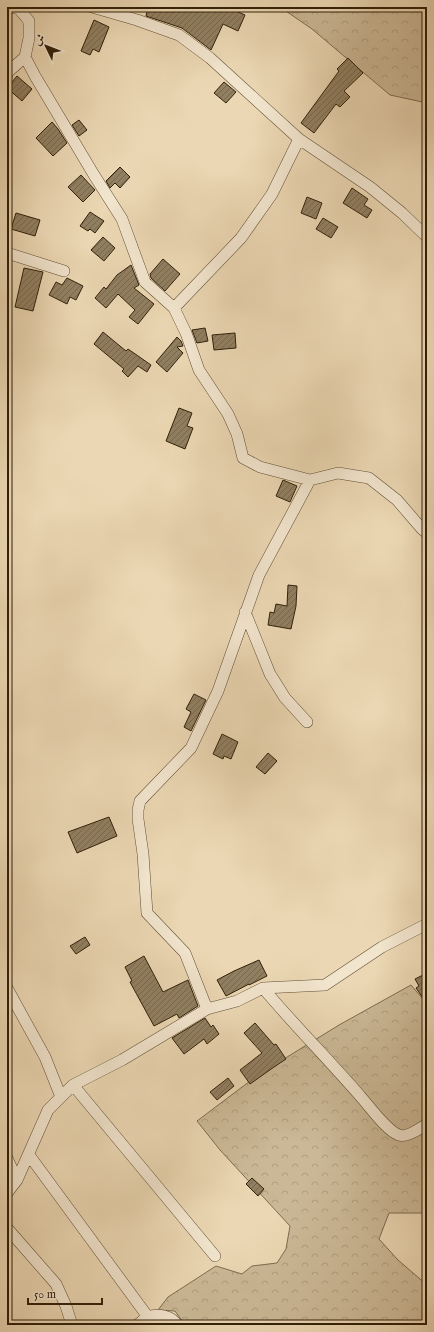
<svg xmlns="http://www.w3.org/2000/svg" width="434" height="1332" viewBox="0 0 434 1332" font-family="'IM FELL English',Amiri,serif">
  <defs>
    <pattern id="forest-crowns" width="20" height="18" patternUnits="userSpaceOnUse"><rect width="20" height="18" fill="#cbb896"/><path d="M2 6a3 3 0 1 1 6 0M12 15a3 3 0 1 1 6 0" fill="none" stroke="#af9e80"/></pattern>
    <pattern id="building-hatch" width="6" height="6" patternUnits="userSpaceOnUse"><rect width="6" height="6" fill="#917f61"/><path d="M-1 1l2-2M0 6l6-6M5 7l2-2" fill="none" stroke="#77684e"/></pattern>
  </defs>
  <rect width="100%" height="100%" fill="#ebd7b3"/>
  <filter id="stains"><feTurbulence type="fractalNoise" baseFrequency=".005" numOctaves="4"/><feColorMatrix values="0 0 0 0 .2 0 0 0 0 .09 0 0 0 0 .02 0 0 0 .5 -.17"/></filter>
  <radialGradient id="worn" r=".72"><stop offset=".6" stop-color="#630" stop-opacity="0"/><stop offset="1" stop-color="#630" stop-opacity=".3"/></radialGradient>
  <path fill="url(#forest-crowns)" stroke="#7e6c50" d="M280,7H427V103L390,95L312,29Z
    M411,985L427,1004V1213H389L379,1239L398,1260L427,1285V1325H185L175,1311L158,1310L168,1297L216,1266L242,1274L252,1266L277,1263L286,1249L290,1226L220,1150L197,1121L258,1075L339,1025Z"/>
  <path fill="url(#building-hatch)" stroke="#302009" d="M148,7H227L245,15L238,31L223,24L211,50L182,28L146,16Z
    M94,20L109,27L99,52L93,49L90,55L81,51Z
    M348,58L363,73L344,91L350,97L340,107L336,104L314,133L301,123L339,71L337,69Z
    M17,76L32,89L22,101L7,88Z
    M224,82L236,92L226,103L214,93Z
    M79,120L87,130L79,136L72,125Z
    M52,122L58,129L67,143L53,156L36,138Z
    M120,167L130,177L120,188L115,183L110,188L106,181Z
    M81,175L95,190L83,202L68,187Z
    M352,188L368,199L364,205L372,210L367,218L343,203Z
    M307,197L322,203L316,219L301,213Z
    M90,212L104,221L95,233L90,229L88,231L80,226Z
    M16,213L40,220L35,236L11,229Z
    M323,218L338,227L331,238L316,229Z
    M103,237L115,248L104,261L91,250Z
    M163,259L180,274L165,291L151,278L150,274Z
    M131,265L139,285L134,288L154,304L138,324L129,317L135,310L118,294L106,308L95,298L104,287L106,289L117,275Z
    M24,268L43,272L33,311L15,307Z
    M67,278L83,286L76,300L70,297L67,304L49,295L56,282L62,285Z
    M205,328L208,341L197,343L192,330Z
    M103,332L126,351L128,349L151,365L147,372L138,366L128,377L122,371L124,369L94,344Z
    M235,333L236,348L214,350L212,335Z
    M177,337L181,341L183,346L177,347L183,353L167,372L156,362Z
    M179,408L192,413L187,426L193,428L185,449L166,441Z
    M283,480L297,486L290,502L276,496Z
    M288,585L297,586L296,606L291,629L268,625L270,612L274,613L276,604L287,606Z
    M194,694L206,700L191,731L184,727L191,712L186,709Z
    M222,734L238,742L231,759L224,756L223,759L213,754Z
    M268,753L277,761L265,774L256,767Z
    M109,817L117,836L77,853L68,832Z
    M85,937L90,945L76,954L70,946Z
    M144,956L163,992L188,980L198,1006L179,1018L177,1014L154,1026L130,982L132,981L125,967Z
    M259,960L267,976L249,985V984L226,996L217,980L234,971Z
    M423,975L426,981L427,980V1004L416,988L419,986L415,979Z
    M205,1018L211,1027L213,1025L219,1034L207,1044L204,1039L184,1054L172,1038Z
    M255,1023L274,1045L276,1044L286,1059L274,1067L250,1084L240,1070L262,1053L244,1033Z
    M228,1078L234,1086L217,1100L210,1092Z
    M252,1178L264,1189L258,1196L246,1184Z"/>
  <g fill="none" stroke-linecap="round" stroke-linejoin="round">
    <defs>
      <path id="minor" d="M92,7L137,20L179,35L210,58L299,139L370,187L402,213L427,237
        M25,57L35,76L94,175L122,219L145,282L174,308L186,333L199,370L228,414L237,434L243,458L260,467L310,480L338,473L369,478L397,500L422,529L427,533
        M7,75L8,72L25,57L29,38V21L19,9L11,7
        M7,253L64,271
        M174,308L241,238L272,194L299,139
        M245,612L270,674L285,698L307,722
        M7,988L45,1057L61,1097
        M263,988C295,1026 329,1060 361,1097C370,1107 387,1131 399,1135C406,1138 421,1128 427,1124
        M207,1009L185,953L147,913L143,854L138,819V810L140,801L191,748L218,691L259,575L310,480
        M73,1085L215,1256
        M29,1155L148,1317
        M7,1158L17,1180
        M7,1193L17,1180L48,1110L73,1085L122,1060L207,1009L237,1001L263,988L325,985L382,947L427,924
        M7,1228L56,1284L66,1306L72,1325
        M137,1325C140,1323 144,1319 148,1317C158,1313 172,1316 177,1325"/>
    </defs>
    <use href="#minor" stroke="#5f4e34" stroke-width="12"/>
    <use href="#minor" stroke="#f2e5ce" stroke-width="11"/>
  </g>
  <rect width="434" height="1332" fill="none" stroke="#ebd7b3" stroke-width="24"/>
  <rect x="8" y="8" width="418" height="1316" fill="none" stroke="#302009" stroke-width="2"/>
  <rect x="12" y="12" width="410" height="1308" fill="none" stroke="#302009"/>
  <g transform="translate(46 46) rotate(313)" stroke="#f2e5ce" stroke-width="3" paint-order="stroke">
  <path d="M0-3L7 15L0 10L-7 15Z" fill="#302009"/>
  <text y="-6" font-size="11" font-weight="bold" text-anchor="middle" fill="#302009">ش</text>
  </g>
  <path d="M28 1298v6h74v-6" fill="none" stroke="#302009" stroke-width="2"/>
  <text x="34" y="1298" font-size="12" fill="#302009" stroke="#f2e5ce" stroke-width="3" paint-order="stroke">50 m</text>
  <rect width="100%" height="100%" filter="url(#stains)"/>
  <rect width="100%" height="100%" fill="url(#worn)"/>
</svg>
